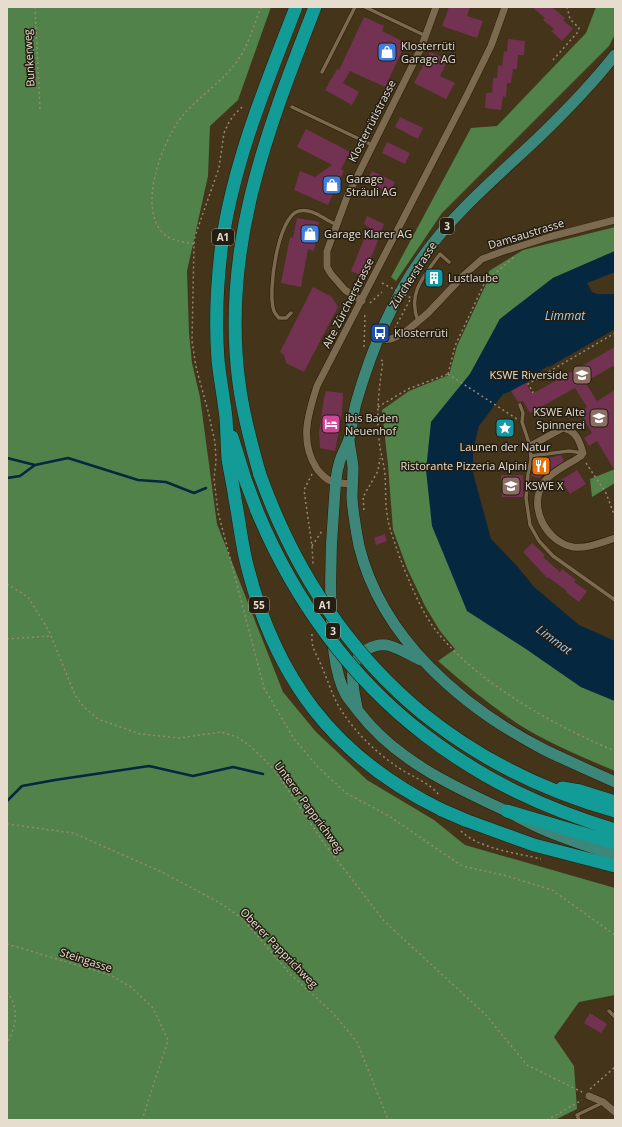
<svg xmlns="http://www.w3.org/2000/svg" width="622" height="1127" viewBox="0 0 622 1127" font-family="'Open Sans',sans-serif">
  <rect width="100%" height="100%" fill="#43341a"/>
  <path fill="#50824a" d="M7,7H271L238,100L210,126L208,176L187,271L189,333L192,363L200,397L217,524L283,692L316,732L367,780L434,820L465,845L615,888V995L579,1002L554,1037L574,1066L577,1109L555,1120H7Z
    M596,7H615V34L609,46L442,213L396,281L391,277L471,128L497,126L586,33Z
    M615,227V251L553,278L500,319L470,374L431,422L529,651L581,687L615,701V771C582,757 548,743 518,724C490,705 464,684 438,661L455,649L440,631L425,606L407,568L393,530L388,465L382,410L409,391L449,375L457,346L487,282L489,271L523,250Z
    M615,469V483L592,497L590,479Z"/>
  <path fill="#062740" d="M615,251V272L587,283L592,292L597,294H615V329L549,367L548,366L542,370L538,376L511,391L503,394L479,426L473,450V473L491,539L517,566L534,587L579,625L615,641V701L581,687L529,651L467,611L432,526L426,470L431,422L470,374L500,319L553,278Z"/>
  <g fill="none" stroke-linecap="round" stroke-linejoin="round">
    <path stroke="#062740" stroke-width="2.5" d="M7,458L35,465L68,458L138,480L166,482L194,493L206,488
      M7,478L20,476L35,465
      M7,801L22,786L55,780L149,766L193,776L233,767L263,774"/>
  </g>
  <path fill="#733252" d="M449,7H470L467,16L483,21L477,38L442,26Z
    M532,7H552L565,18L563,20L573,29L562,41L551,31L554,29L543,20L545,18Z
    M364,17L384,26L382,31L406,43L385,87L350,71L343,83L359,92L352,105L325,90L337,69L339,70Z
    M508,39L525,41L524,55H518L517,69H513L511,83H507L506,97L503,96L501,110L485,108L486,93H492L493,78H497L498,65L502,66L504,51L507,52Z
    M430,52L448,60L440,76L455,83L446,99L414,83Z
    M400,117L423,128L418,139L395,127Z
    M306,129L350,152L341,169L344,171L328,205L294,190L300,171L315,177L332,165L297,147Z
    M387,142L410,153L405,164L382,153Z
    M372,171L395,182L390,193L367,181Z
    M367,216L384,224L379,236H380L363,276L351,271L369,227L364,224Z
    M297,218L319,222L314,251L308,249L301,287L281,283L290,237L293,238Z
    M433,270L442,277L435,287L425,280Z
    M313,287L332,297L338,307L304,372L286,363L284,355L280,352Z
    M615,347V365L585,382L597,401L615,390V471L597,441L589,446L584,438L592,433L580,412L587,407L575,388L530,413L523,401L518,402L511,391L526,383L532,394Z
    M326,391L343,393L342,414L335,451L320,448L319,432L324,398Z
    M561,455L564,461L542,475L540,478L531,476L535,462L545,465V459Z
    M577,470L586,484L570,494L561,480Z
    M501,475H523V497H502Z
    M385,534L387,541L376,545L374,538Z
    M532,543L545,555L543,557L560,572L562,569L576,580L574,582L587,591L579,602L566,592L567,591L548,577L547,578L523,552Z
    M590,1013L607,1024L601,1033L584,1023Z"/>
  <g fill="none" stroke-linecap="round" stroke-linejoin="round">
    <defs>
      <path id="service" d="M365,7L426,36
        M322,72L355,7
        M292,107L372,145
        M291,313L286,318H279C277,316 275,314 274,311C267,293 278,215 299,211C313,208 323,219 335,224
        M418,321C407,293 424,276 440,254L449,262
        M520,405L523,413L522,422L530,446L531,460L528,474L526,498L530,525L539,541L553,556L615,600
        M531,456L569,451L583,453
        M609,1011L615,1017
        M579,1120L577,1115L602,1103"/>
      <path id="minor" d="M362,301L345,290L331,274L327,267V251L347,197L421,48L436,7
        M377,340L391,339L403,334L428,313L464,275L482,259L501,252L549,237L615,220
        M530,446L563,428C576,430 580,442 583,453L581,456C571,463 551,472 544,482C527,506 546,542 573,547C586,549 603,542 615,538
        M352,484C346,483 337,484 331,481C325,479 321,474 317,469C299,442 308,414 317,386L466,97L491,46L505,7
        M589,1096L603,1102L615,1112"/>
      <path id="primary" d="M615,55C592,84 566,111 539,137C498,176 454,212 421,259C390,303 371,351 356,403C353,415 352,427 349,439C346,448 341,455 339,464C335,477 335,492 334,506C331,540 330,573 331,607C332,634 333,671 346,695C350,701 355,707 359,712C395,759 450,785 502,809C515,815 527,822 540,828C564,839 590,847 615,855
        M349,440C350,449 352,458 353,467C353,477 352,488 352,498C353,514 356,530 359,546C382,639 462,707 543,749C567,761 591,771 615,782
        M357,707C353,687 346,663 366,650C373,646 379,644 387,645C399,648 410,655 421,660"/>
      <path id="motorway" d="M296,7C266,84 234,161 222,243C217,282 215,321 218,360C220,380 224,399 226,418C227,432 227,445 228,459C230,472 233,485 235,499C239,519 241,540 246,561C274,677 333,757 442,810
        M232,437L245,479L257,511
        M260,475C251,444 243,414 239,383C221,247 267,131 315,7
        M422,713C480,760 544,791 615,811
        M425,735C485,781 544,808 615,830
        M562,788L580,791L615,802
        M507,811L615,843
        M465,820L534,845L615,866"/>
    </defs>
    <use href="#service" stroke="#2a1b02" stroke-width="4.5"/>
    <use href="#minor" stroke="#2a1b02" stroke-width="8"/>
    <use href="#primary" stroke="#2a1b02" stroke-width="12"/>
    <use href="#motorway" stroke="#2a1b02" stroke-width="14"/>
    <path stroke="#968a76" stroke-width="1.5" stroke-dasharray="2 3" stroke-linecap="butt" d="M35,7L40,109
      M553,60L577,33L579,28L570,19L567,7
      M242,107L233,116L228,124L224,133L219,168L195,236L194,244L192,341L196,367L208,411L215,442L216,461L214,479L218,512L264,688L294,739L318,767L346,793L389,816L462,866L507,876L552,890L615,935
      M194,244C184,242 173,241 165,235C136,210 162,143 180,119C197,97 222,83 238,60C249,44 254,25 261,7
      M370,303L382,292
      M364,347L365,317L364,312
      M381,360L383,361C379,387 376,414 379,439C380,452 384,463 385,475C386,488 385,501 387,514C389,529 395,543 400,558C409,581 422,614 438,633C479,684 555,726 615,751
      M448,374L455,346L485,282L514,257
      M448,374L517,419
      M532,393L533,392L528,384L615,333
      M378,407L408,389L448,374
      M586,463L606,493L615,517
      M312,474L304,490L312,546L313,564
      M364,510L363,497L378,471L380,458
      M312,546L322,531
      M7,584L28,597L49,631L75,695L84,707L98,719L140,734L179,738L221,732L237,737L249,745L274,769L324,843L384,921L485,1014L527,1065L582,1092
      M312,634C311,649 316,652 321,665C327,678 331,692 338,705C352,729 373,750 396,766C410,776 429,782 439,795
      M7,639L51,636
      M7,824L73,833L162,872L220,903L243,919L290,974L332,1012L357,1042L387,1117L390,1120
      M461,831C479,849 517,853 541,859
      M7,944L110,975L131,987L153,1008L168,1040L142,1120
      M7,992C20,1008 16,1027 7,1043
      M590,1089L615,1067
      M547,1120L582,1100"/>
    <use href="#service" stroke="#7b6a4f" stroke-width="3.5"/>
    <use href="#minor" stroke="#7b6a4f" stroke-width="7"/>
    <use href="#primary" stroke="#3d877a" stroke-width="11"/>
    <use href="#motorway" stroke="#139b97" stroke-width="13"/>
    <defs>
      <path id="motorway-bridge" d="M260,475C293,567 346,650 422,713
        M257,511C293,598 350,678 425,735
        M442,810L465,820"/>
    </defs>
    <use href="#motorway-bridge" stroke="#2a1b02" stroke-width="14" stroke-linecap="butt"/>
    <path stroke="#968a76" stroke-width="1.5" stroke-dasharray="2 3" stroke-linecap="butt" d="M382,283L411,298L395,328"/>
    <use href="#motorway-bridge" stroke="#139b97" stroke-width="13"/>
  </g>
  <defs>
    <symbol id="shop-square" viewBox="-11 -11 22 22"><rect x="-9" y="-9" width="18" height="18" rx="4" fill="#3f7fe0" stroke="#241d12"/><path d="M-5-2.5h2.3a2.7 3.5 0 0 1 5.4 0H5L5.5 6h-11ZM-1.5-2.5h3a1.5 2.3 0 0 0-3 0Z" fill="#fff"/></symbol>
    <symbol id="building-square" viewBox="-11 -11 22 22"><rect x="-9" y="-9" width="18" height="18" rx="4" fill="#0f9aa8" stroke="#241d12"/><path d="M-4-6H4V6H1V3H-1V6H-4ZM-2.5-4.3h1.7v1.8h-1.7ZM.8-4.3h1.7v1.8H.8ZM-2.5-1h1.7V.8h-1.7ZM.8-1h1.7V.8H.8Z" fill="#fff"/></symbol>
    <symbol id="bus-square" viewBox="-11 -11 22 22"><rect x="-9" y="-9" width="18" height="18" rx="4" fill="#1a4fb4" stroke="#241d12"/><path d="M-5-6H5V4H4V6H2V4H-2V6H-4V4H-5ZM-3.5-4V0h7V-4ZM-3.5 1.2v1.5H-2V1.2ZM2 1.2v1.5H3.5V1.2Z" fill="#fff"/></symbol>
    <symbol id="school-square" viewBox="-11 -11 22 22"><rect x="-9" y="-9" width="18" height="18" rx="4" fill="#8d6e63" stroke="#241d12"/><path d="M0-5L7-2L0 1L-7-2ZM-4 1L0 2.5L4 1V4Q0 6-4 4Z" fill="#fff"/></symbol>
    <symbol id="hotel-square" viewBox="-11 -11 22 22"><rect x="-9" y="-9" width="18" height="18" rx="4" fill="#d1479c" stroke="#241d12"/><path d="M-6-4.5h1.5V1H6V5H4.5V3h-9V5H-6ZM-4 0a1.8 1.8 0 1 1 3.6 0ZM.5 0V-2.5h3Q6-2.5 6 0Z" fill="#fff"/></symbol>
    <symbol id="sight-square" viewBox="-11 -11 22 22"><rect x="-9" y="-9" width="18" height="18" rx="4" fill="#0f9aa8" stroke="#241d12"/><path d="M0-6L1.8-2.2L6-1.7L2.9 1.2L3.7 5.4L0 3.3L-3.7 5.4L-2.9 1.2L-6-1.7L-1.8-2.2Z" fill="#fff"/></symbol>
    <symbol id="restaurant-square" viewBox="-11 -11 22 22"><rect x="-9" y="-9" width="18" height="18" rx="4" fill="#e8710a" stroke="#241d12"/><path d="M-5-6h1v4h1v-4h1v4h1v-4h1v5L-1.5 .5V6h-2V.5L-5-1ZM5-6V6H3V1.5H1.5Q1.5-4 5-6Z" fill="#fff"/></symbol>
  </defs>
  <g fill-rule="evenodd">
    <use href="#shop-square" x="376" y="41" width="22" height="22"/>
    <use href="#shop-square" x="321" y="174" width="22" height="22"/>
    <use href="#shop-square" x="299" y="223" width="22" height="22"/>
    <use href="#building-square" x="423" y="267" width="22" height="22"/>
    <use href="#bus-square" x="369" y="322" width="22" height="22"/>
    <use href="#school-square" x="571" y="364" width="22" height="22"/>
    <use href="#school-square" x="588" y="407" width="22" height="22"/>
    <use href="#hotel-square" x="320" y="413" width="22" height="22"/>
    <use href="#sight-square" x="494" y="417" width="22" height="22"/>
    <use href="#restaurant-square" x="530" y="455" width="22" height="22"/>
    <use href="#school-square" x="500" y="475" width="22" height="22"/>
  </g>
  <g text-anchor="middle" stroke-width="3" stroke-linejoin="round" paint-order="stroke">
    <g fill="#241d12" stroke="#aca396" stroke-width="1">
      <rect x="440" y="218" width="14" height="16" rx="3"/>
      <rect x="212" y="229" width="22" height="16" rx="3"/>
      <rect x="249" y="597" width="20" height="16" rx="3"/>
      <rect x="314" y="597" width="22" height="16" rx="3"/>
      <rect x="326" y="623" width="14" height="16" rx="3"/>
    </g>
    <g font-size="10" font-weight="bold" fill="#e6ddce">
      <text x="447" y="230">3</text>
      <text x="223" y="241">A1</text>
      <text x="259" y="609">55</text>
      <text x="325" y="609">A1</text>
      <text x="333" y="635">3</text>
    </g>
    <g font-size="11" fill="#e6ddce" stroke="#241d12" text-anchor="start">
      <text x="401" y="50">Klosterrüti<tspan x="401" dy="13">Garage AG</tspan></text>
      <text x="346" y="183">Garage<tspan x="346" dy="13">Sträuli AG</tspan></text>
      <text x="324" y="238">Garage Klarer AG</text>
      <text x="448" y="282">Lustlaube</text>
      <text x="394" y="337">Klosterrüti</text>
      <text x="568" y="379" text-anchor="end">KSWE Riverside</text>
      <text x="585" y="416" text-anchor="end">KSWE Alte<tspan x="585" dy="13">Spinnerei</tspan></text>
      <text x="345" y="422">ibis Baden<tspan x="345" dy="13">Neuenhof</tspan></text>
      <text x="505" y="451" text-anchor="middle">Launen der Natur</text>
      <text x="527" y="470" text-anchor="end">Ristorante Pizzeria Alpini</text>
      <text x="525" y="490">KSWE X</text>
    </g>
    <g font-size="11" fill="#e6ddce" stroke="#241d12">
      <text transform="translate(29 58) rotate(-93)" y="4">Bunkerweg</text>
      <text transform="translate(372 121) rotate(-63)" y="4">Klosterrütistrasse</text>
      <text transform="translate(526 234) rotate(-17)" y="4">Damsaustrasse</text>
      <text transform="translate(413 275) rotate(-57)" y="4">Zürcherstrasse</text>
      <text transform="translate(348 303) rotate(-63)" y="4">Alte Zürcherstrasse</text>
      <text transform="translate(309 807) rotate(54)" y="4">Unterer Papprichweg</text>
      <text transform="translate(279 948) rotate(46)" y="4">Oberer Papprichweg</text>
      <text transform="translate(86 960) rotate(18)" y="4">Steingasse</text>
    </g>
    <g font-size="12" font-style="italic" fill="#9dcdf6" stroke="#241d12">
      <text x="565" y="320">Limmat</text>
      <text transform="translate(554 640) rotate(36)" y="4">Limmat</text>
    </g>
  </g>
  <rect width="622" height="1127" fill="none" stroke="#e6ddce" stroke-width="16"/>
</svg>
